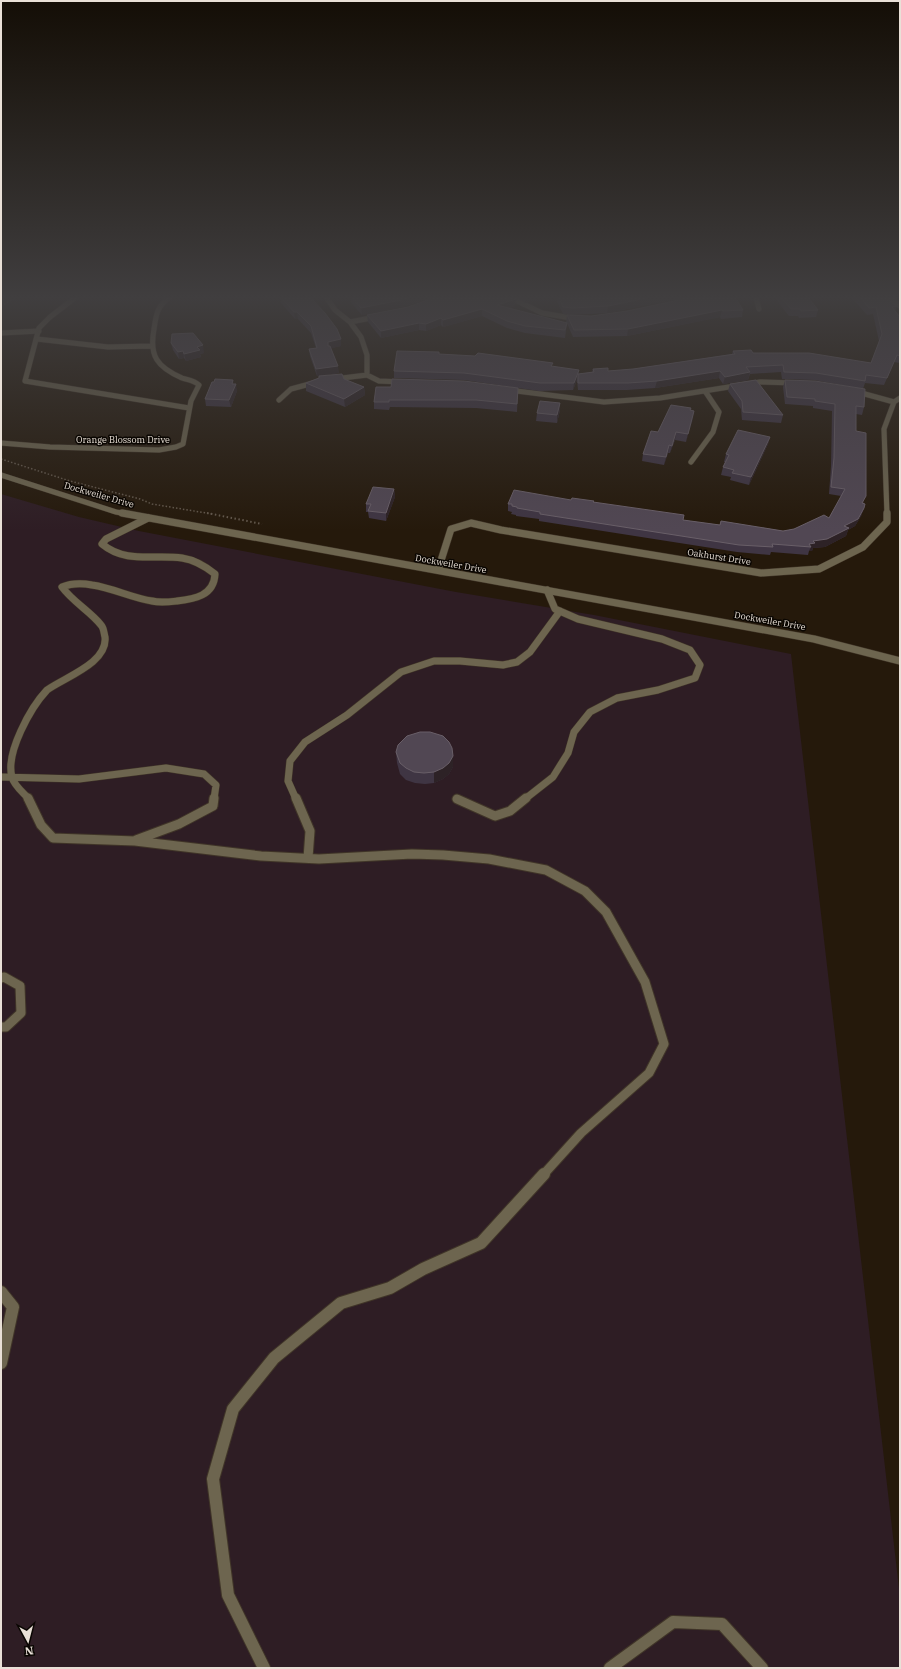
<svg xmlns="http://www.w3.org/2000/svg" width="901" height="1669" viewBox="0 0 901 1669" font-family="'IBM Plex Serif',serif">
  <rect width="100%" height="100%" fill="#25190b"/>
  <path fill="#2e1d24" d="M1,494L79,517L139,531L456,592L594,615L791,654L900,1597V1668H1Z"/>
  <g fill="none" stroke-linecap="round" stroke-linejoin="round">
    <defs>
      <path id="lane-far3" d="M1,333L39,331"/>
      <path id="lane-far2" d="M1,777L79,779L166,768L204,774L216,785L214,799
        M29,799C24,793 14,786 12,777C5,753 31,707 47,690C65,677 108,663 105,637C104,634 104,628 101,625C91,612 73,602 62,587C72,583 81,583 92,585C113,588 132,598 152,601C160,603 168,602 177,601C194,599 214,596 215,574C205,566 195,560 182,558C154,554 126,564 102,544L106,539L148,518
        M296,799L288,781L290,761L305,742L347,715L401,672L434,661H460L503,665L517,662L530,652L560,611
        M525,799L553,777L568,753L574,732L590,712L617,698L658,690L695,678L700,665L690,650L662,639L578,619L555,609L547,590"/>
      <path id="lane-far1" d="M28,798L41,825L53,838L135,841L261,856L319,859L412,854L443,855L489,859L546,870L585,891L606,912L645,982L664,1044L649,1073L581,1133L543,1175
        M296,798L310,831L308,858
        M457,799L495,816L510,811L526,798
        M136,840L179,824L213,806L214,798
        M1,978L4,977L20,986L21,1013L6,1027H1"/>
      <path id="lane" d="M1,1292L13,1307L1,1363
        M264,1668L228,1595L213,1479L233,1409L274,1358L341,1303L390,1288L423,1269L481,1243L544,1174
        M610,1668L673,1622L722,1624L762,1668"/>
      <path id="street-far1" d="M76,297L50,317L39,328L25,381L189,408
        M326,297L335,310L350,322L361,337L367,355V375L379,381L402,382
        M509,297L542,313L577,319
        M756,297L759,309
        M889,297L900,306
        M350,322L376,317
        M37,339L108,347L152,346
        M334,379L367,375
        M509,390L604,402L660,398L760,382L795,383
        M854,391L894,402
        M279,400L291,389L317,382
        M1,443L50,447L159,450L176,447L183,444L191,401L199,385C194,380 188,380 182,378C157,367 149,356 154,329C156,315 157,306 170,297
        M691,462L713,432L719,412L705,391
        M1,475L116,512L127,514
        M887,514L884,429L894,402L900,398"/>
      <path id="street" d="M122,513L814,639L900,661
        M438,570L451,529L471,523L501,530L761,573L819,569L863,547L887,522V513"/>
    </defs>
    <use href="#lane-far3" stroke="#403528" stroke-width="6"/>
    <use href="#lane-far2" stroke="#403528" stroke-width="8"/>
    <use href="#lane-far1" stroke="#403528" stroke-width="11"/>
    <use href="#lane" stroke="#403528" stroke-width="14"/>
    <use href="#street-far1" stroke="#403528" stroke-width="6"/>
    <use href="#street" stroke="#403528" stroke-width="8"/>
    <path stroke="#64594d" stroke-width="1.5" stroke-dasharray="1.5 2" stroke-linecap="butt" d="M1,306L17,297
      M1,459L70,481L140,499L152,504L212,514"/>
    <path stroke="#64594d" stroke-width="2" stroke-dasharray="1.5 2.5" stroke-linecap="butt" d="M207,513L262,524"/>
    <use href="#lane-far3" stroke="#6d654f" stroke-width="5"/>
    <use href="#lane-far2" stroke="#6d654f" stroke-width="7"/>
    <use href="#lane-far1" stroke="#6d654f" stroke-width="9"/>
    <use href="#lane" stroke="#6d654f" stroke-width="12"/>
    <use href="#street-far1" stroke="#6d654f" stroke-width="5"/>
    <use href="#street" stroke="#6d654f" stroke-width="7"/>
  </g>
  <path fill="#3f3543" d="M280,297L341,346L331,348L339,373L317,376L310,356L309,349L316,348L311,333L298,319H295L281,303Z
    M350,297H433L406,306L362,315L351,303Z
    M516,297H541L525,303Z
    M555,297H735L743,310L742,317L721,319L720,317L627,336L573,337L567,323L565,338L525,333L507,328L482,316L443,327L441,325L426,331L419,330L381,338L368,322L367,315L408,307L515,306L509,308L566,323L567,315L591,316L627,311L678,300L676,299L607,313L572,315L563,314Z
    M774,297H808L818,310L816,317L799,318L798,316H789Z
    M846,297H883L897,306L895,311L900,317V363L894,362L884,385L865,383L863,389L814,380L782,379L781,372L750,374L748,380L723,384L719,378L655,388L627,390H578L577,380L573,390L539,391L464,380L394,378V371L439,354L552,367L579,370V374L592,372L593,369L608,371L633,369L732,354L733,351L871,363L879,341L873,314L867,315L853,299H850Z
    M171,343L204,353L200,354L201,357L186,361L184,358L179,359L173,350Z
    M319,376L344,379L364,387L365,395L345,407L306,391V383L319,378Z
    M785,380L864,407L862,415L856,414V431L864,508L861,516L855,526L848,530L846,536L825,547L813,548L812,551H809L808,555L771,552L770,555L737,552L539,521V519L516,516V515L511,514L512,512L508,511V504L571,500L594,502L683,520L720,525L721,521L783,531L794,529L829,518L841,496L829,494L831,466L832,411L813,408V406L785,404L783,387Z
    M234,384L237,391L231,407L206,406L205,399Z
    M730,384L783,415L781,423L742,420L741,409L728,391Z
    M376,387L518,388L517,412L476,408L390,407L389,410L374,409V402Z
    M560,403V410L557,423L536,421L537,413Z
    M690,410L694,411L686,442L675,440L670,453H668L664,465L642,461L643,454L658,432Z
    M770,437L768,444L749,485L730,480L731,477L721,475L723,467L725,462H724L726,454Z
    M394,489L395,497L386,521L369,518L368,512H366V504Z
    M396,752L453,756V767L449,774L443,779L434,783L425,784L415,783L406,780L400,774L397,763Z"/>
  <path fill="#2d2226" d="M412,297H433L406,306L362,315L361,308Z
    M525,297H541L525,303Z
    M652,297H677L676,299L607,313L608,306Z
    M850,297H854L853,299H850Z
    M516,299L515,306L497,312V305Z
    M482,309V316L443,327V320Z
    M722,310L720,317L627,336L628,329Z
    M294,312H297L298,319H295Z
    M441,318V325L426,331V324Z
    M419,323V330L381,338V331Z
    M341,339V346L329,349L328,342Z
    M203,345L204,353L200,354L201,357L186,361L184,354L197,347Z
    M183,351L184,358L179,359L178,352Z
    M338,366L339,373L317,376L316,369Z
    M579,370L578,378V374L577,380L573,390L574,383Z
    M720,371L719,378L655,388L657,381Z
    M750,372L748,380L723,384L725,377Z
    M233,380L234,387L236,384L237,391L231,407L229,400L232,384Z
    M364,387L365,395L345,407L344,399Z
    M560,403V410L557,423V415Z
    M694,411L693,419L686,442L688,434Z
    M676,432L675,440L670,453Z
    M770,437L768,444L749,485L751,477Z
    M669,445L668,453L664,465Z
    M394,489L395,497L386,521V513Z
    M864,508L861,516L855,526L848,530L846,536L825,547L813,548L812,551H809L811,547L809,544L813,541L844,526Z
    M453,756V767L449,774L443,779L434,783V772Z"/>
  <path fill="#514753" stroke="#695f68" d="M281,297H310L325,313L337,329L341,339L328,342V346H330L338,366L316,369L309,349L317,348L311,326L297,312H294Z
    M351,297H412L406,299L361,308Z
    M436,297H513L516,299L497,305L567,323L565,330L525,326L507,321L482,309L443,320L441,318L426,324L419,323L381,331L367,315L408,307Z
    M559,297H652L608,306L573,308L563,307Z
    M682,297H735L743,310L723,311L722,310L628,329L574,330L567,315L591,316L627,311L679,300Z
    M781,297H808L818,310L801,311L800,309H791Z
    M860,297H883L897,306L892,307L900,317V356L897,355L887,378L866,375L865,381L816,373L784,372L783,365L746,367L750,372L725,377L720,371L657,381L628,383H578V374L594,372L593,369L608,368V371L633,369L735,354L733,351L751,350L753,353H809L871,363L882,334L876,307L869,308Z
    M193,333L203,345L197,347L200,350L184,354L183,351L178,352L171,343L172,334Z
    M397,351L439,352V354L475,356L478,353L553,363L551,366L579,370L574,383H540L464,373L394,371Z
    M342,374L344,379L364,387L344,399L306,383L319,378V376Z
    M215,379L233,380L232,384H236L229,400L205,399L212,382H214Z
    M392,379L464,381L518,388L517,404L476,400H389V402H374L376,387H391Z
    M756,380L783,415L743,412L742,401L730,384Z
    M785,380L815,381L865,389L864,407L856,406V431L866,433V496L862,503L865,504L864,508L858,519L844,526L849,528L827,539L813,541L815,543L809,544L811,547L772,544L773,547L739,545L540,514V512L517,508V507L512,506V504H508L514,490L571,500L572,498L594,501L593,502L684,515L683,520L720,525L721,521L783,531L794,529L824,515L829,518L845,489L831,487L834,458L835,404L815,401V399L787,397Z
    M540,401L560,403L557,415L537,413Z
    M671,405L691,408L690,410L694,411L688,434L676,432L672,446L669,445L666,457L643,454L651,431L658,432Z
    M738,430L770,437L751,477L732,473L734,470L723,467L729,455L726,454Z
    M373,487L394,489L386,513L368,511L371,504H366Z
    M420,732H430L443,736L449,742L452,748L453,756L449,763L443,768L434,772L424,773L414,772L406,768L400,763L396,752L398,745L407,736Z"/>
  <linearGradient id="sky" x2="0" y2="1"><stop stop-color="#140e06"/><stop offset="0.56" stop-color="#403e3f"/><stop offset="1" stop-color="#403e3f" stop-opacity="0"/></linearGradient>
  <rect width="901" height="531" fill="url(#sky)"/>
  <g text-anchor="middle" stroke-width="3" stroke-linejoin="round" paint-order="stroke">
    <g font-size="9" fill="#e9e0d7" stroke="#0a0602">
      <text x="123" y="443">Orange Blossom Drive</text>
      <text transform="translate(99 495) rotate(16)" y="3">Dockweiler Drive</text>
      <text transform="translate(719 557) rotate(9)" y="3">Oakhurst Drive</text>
      <text transform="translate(451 564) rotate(10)" y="3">Dockweiler Drive</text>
      <text transform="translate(770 621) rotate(10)" y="3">Dockweiler Drive</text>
    </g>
  </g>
  <rect width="901" height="1669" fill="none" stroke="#e9e0d7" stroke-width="4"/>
  <g transform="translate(28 1641) rotate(173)" stroke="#0a0602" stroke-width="3" paint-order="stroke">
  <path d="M0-3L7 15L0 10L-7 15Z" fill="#e9e0d7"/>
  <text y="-6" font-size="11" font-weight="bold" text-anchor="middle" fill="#e9e0d7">N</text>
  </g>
</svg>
